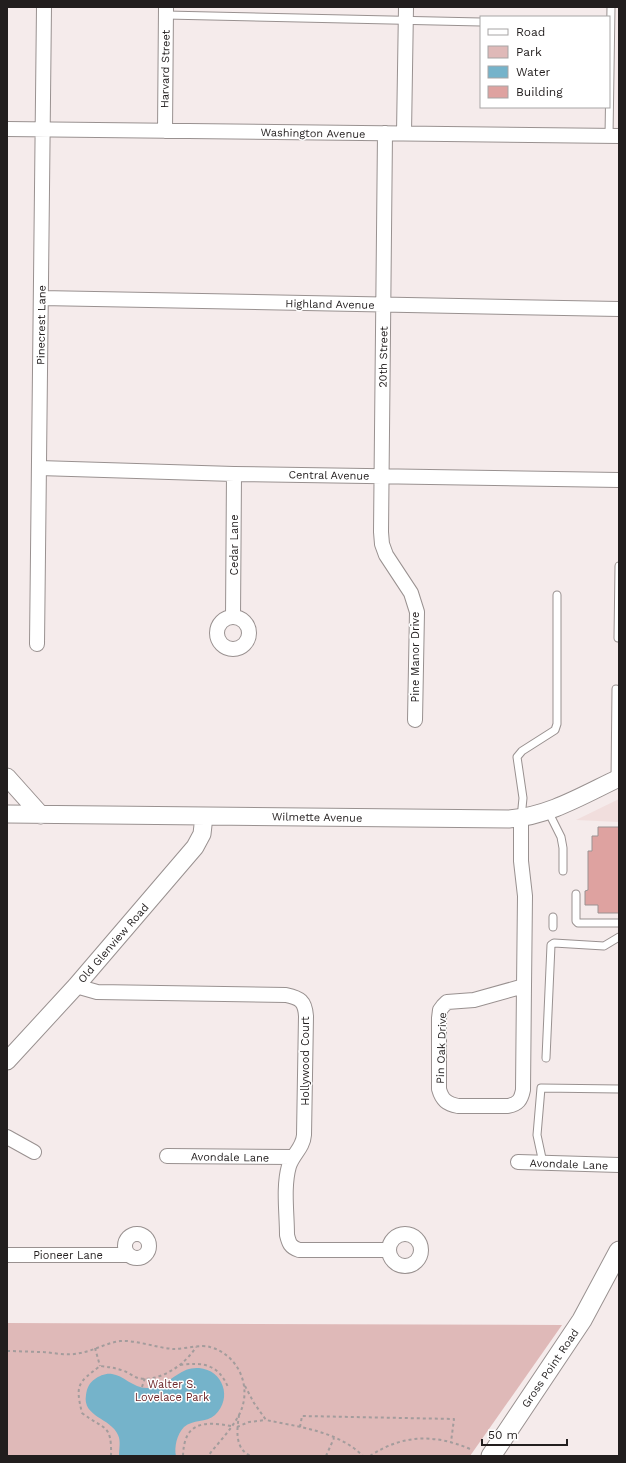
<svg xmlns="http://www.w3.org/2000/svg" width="626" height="1463" viewBox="0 0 626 1463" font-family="'Work Sans',sans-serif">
  <rect width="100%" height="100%" fill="#f5ebeb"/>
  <path fill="#f1dedd" d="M619,799V822L576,820Z"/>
  <path fill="#dfb9b8" d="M7,1323L562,1325L470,1456H7Z"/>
  <path fill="#75b3ca" d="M199,1368C223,1370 233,1398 215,1415C206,1423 193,1419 184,1427C177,1434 174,1447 176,1456H119C119,1449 121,1441 118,1435C111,1418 82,1417 86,1395C87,1388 89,1383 95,1379C99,1376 106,1373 112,1374C123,1375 134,1389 148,1388C164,1388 175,1373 189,1369C192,1368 196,1368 199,1368Z"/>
  <path fill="#dea2a0" stroke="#9b9292" d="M598,827H619V913H598V905H585V891L588,890V851H592V836H598Z"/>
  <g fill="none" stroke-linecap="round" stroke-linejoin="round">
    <defs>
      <path id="service" d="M166,15L481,22
        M609,136L611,7
        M619,566L618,638H619
        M615,780L616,689
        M548,811L561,837L563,848V871
        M521,818L523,798L517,757L522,751L555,730L557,724V595
        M576,894V921L578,923H619
        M553,927V917
        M546,1058L551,945L554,943L604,946L619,937
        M543,1163L537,1135L541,1088L619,1089"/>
      <path id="minor" d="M7,129L619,136
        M165,131L166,7
        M385,133L381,532L382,544L386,555L411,593L417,612L415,720
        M404,133L406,7
        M41,298L619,309
        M39,468L234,474L619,480
        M233,617L234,474
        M217 633a16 16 0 1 1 32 0a16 16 0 1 1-32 0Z
        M37,644L44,7
        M521,818V861L525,896L524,986
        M76,986L97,992L286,995C300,998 305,1001 306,1016L304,1135C303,1148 293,1154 289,1166C283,1187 287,1213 287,1235C289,1243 290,1247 299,1250H388
        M524,986L523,1090C521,1100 518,1104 508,1106H458C447,1104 442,1100 439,1089V1018L440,1010L443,1006L447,1002L474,1000Z
        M7,1137L34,1152
        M167,1156L293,1157
        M518,1162L619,1165
        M389 1250a16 16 0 1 1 32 0a16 16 0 1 1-32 0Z
        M125 1246a12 12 0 1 1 24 0a12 12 0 1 1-24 0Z
        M7,1255H129"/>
      <path id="tertiary" d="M7,777L41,815
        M7,814L509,819C549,816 583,795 619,778
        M7,1061L76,986L195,847L202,834L204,816"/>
      <path id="secondary" d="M491,1456L582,1320L619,1251"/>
    </defs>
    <use href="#service" stroke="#999190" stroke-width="9"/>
    <use href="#minor" stroke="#999190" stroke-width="16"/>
    <use href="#tertiary" stroke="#999190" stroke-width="19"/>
    <use href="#secondary" stroke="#999190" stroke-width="21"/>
    <path stroke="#a39c9c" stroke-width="2" stroke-dasharray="3 3" stroke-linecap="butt" d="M95,1348L100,1366
      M7,1351C19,1351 31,1352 43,1352C55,1353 68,1356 80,1353C93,1351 106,1343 120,1341C137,1340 157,1348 174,1349C185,1349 201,1344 210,1347C239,1355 253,1388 239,1415C231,1430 218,1443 208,1456
      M180,1365C203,1362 218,1364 228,1387
      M245,1386L254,1403L266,1420C299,1427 338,1431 363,1456
      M142,1387L145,1378
      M239,1415C237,1429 234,1449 251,1456
      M237,1427L249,1422L266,1420
      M300,1427L302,1416L454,1419L451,1442
      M111,1456C112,1423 104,1430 82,1413C75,1384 78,1383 100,1366C109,1367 116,1368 124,1371C129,1373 134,1377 138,1378C159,1383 186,1364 196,1347
      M183,1456C184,1422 203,1421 231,1426
      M309,1456H311
      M326,1456L334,1438
      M370,1456C403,1434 435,1434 470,1449"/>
    <use href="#service" stroke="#fff" stroke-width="7"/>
    <use href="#minor" stroke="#fff" stroke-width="14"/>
    <use href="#tertiary" stroke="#fff" stroke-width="17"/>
    <use href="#secondary" stroke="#fff" stroke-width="19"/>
  </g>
  <g text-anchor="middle" stroke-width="3" stroke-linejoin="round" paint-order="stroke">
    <g font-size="11" fill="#221e1e" stroke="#fff">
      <text transform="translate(165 69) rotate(-89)" y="4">Harvard Street</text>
      <text transform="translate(313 133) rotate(1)" y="4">Washington Avenue</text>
      <text transform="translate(330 304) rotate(1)" y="4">Highland Avenue</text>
      <text transform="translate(41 325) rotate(-89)" y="4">Pinecrest Lane</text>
      <text transform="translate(383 357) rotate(-89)" y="4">20th Street</text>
      <text transform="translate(329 475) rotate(1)" y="4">Central Avenue</text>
      <text transform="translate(234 545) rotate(-90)" y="4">Cedar Lane</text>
      <text transform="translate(415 657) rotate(-90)" y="4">Pine Manor Drive</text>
      <text transform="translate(317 817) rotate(1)" y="4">Wilmette Avenue</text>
      <text transform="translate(113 943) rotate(-49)" y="4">Old Glenview Road</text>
      <text transform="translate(441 1048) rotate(-88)" y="4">Pin Oak Drive</text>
      <text transform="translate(305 1061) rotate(-90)" y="4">Hollywood Court</text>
      <text transform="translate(230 1157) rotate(1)" y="4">Avondale Lane</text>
      <text transform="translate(569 1164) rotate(2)" y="4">Avondale Lane</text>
      <text x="68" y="1259">Pioneer Lane</text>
      <text transform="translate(550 1368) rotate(-56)" y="4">Gross Point Road</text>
    </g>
    <g font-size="11" fill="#6d2629" stroke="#fff">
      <text x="172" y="1388">Walter S.<tspan x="172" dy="13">Lovelace Park</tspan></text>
    </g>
  </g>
  <rect width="626" height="1463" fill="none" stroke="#221e1e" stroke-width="16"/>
  <rect x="480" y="16" width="130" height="92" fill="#ffffff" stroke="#a7a5a5"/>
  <rect x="488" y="29" width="20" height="6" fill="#ffffff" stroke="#a7a5a5"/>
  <text x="516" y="36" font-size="12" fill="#221e1e">Road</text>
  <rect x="488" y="46" width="20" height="12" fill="#dfb9b8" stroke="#a7a5a5"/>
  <text x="516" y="56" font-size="12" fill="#221e1e">Park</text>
  <rect x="488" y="66" width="20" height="12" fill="#75b3ca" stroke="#a7a5a5"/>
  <text x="516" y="76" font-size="12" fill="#221e1e">Water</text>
  <rect x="488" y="86" width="20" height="12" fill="#dea2a0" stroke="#a7a5a5"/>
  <text x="516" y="96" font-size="12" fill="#221e1e">Building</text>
  <path d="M482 1439v6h85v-6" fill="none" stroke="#221e1e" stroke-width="2"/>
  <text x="488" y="1439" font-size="12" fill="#221e1e" stroke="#ffffff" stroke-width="3" paint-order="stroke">50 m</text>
</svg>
